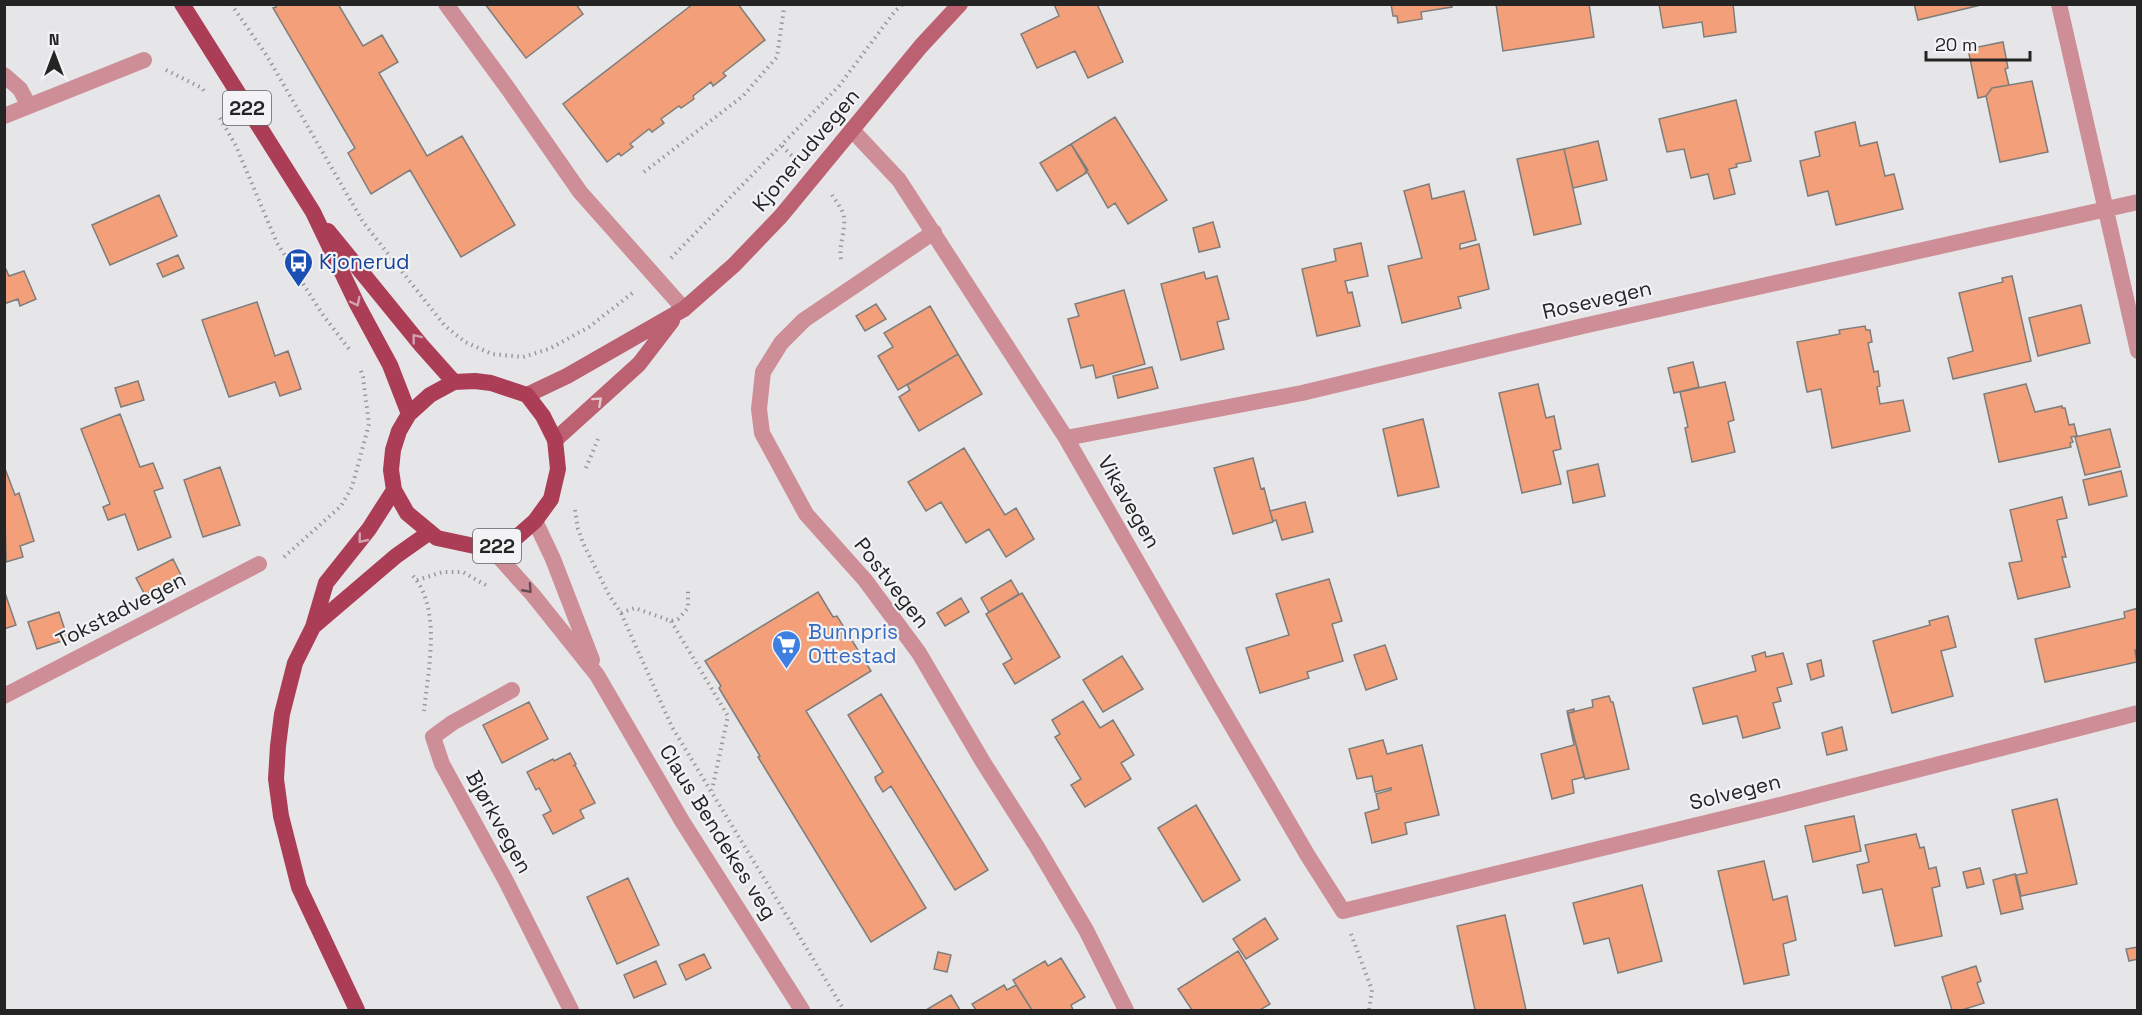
<svg xmlns="http://www.w3.org/2000/svg" width="2142" height="1015" viewBox="0 0 2142 1015" font-family="'Space Grotesk',sans-serif">
  <rect width="100%" height="100%" fill="#e6e6e9"/>
  <path fill="#f29f7a" stroke="#7f7d7b" stroke-width="1.5" d="M274,4H338L363,46L382,35L398,62L379,73L427,156L462,136L515,225L461,257L410,170L371,194L348,153L355,148L273,8L276,7Z
    M485,4H576L583,14L526,58Z
    M693,4H738L765,40L723,73L726,76L713,86L711,82L693,96L694,99L681,108L679,106L661,119L664,123L652,132L649,129L630,144L633,147L621,156L619,153L607,162L563,104Z
    M1054,4H1097L1123,62L1088,78L1075,51L1037,68L1021,34L1059,16Z
    M1391,4H1452V7L1421,12L1422,19L1398,23L1397,16H1393Z
    M1496,4H1589L1594,37L1503,51Z
    M1659,4H1733L1736,32L1704,37L1702,22L1663,28Z
    M1914,4H1985L1918,20Z
    M2003,42L2008,68L2005,69L2009,85L1992,88L1986,96L1978,98L1968,49Z
    M2032,81L2048,152L2000,162L1986,96L1992,88Z
    M1736,100L1751,161L1736,164L1737,167L1729,169L1735,194L1714,199L1708,174L1691,178L1684,149L1667,152L1659,119Z
    M1115,117L1167,200L1128,224L1115,203L1108,208L1071,144Z
    M1855,122L1860,146L1877,142L1885,176L1894,174L1903,209L1836,225L1828,191L1808,196L1800,161L1820,156L1815,132Z
    M1598,141L1607,180L1573,188L1564,149Z
    M1071,144L1088,170L1085,172L1086,173L1057,191L1040,163Z
    M1564,149L1581,224L1534,235L1517,159Z
    M1429,184L1432,199L1464,191L1476,240L1460,244V249L1479,244L1489,289L1458,297L1461,308L1402,323L1388,266L1422,258L1404,191Z
    M159,195L177,236L110,265L92,225Z
    M1213,222L1220,247L1199,252L1193,228Z
    M1361,243L1368,276L1345,281L1348,293L1352,292L1360,326L1317,336L1302,269L1336,261L1334,249Z
    M178,255L184,268L163,277L157,264Z
    M4,265L9,276L24,271L36,299L20,306L18,299L4,304Z
    M1204,272L1206,279L1217,276L1229,319L1217,322L1224,349L1181,360L1161,284Z
    M2012,276L2031,361L1953,379L1948,358L1973,351L1959,293L2003,282L2002,278Z
    M1124,290L1145,364L1096,378L1093,365L1081,368L1068,319L1079,316L1075,304Z
    M257,302L275,356L288,351L301,389L280,396L275,382L229,397L202,320Z
    M876,304L886,319L865,331L856,316Z
    M2081,305L2090,343L2038,356L2029,318Z
    M930,306L958,354L898,390L878,356L893,347L884,333Z
    M1865,326L1866,330H1870L1872,342L1868,343L1874,372L1878,371L1880,386L1877,387L1880,404L1903,400L1910,431L1832,448L1821,389L1807,392L1797,342L1840,334L1839,330Z
    M958,354L982,394L919,431L899,397L910,390L907,385Z
    M1693,362L1699,387L1674,393L1668,368Z
    M1152,367L1158,388L1118,398L1113,376Z
    M138,381L144,400L121,407L115,388Z
    M1725,382L1734,420L1728,422L1735,452L1692,462L1685,428L1688,427L1680,392Z
    M1538,384L1546,418L1554,416L1561,449L1553,451L1561,484L1522,493L1499,393Z
    M2026,384L2035,412L2062,406V408H2065L2069,425L2074,424L2077,436L2071,437L2073,442L2070,443L2071,447L1999,462L1984,394Z
    M120,414L140,467L153,463L163,488L154,491L171,537L138,550L125,514L108,520L103,507L110,504L81,429Z
    M1423,419L1439,487L1398,496L1383,429Z
    M2110,429L2120,467L2085,475L2075,437Z
    M964,448L1005,515L1016,508L1034,539L1006,557L989,529L966,543L941,502L926,511L908,482Z
    M1253,458L1261,489L1264,488L1273,522L1233,534L1214,468Z
    M1598,464L1605,496L1573,503L1567,471Z
    M4,466L15,495L19,493L34,541L20,546L23,557L6,562Z
    M220,467L240,525L203,537L184,480Z
    M2121,471L2127,496L2089,505L2083,480Z
    M2062,497L2067,518L2057,520L2066,557H2062L2070,587L2018,599L2009,563L2022,561L2010,510Z
    M1305,502L1313,532L1282,540L1276,520L1273,521L1270,511Z
    M173,559L182,577L145,595L136,578Z
    M1329,579L1342,621L1332,624L1343,661L1307,672L1309,678L1260,693L1246,648L1289,635L1276,594Z
    M1011,580L1019,594L989,612L981,598Z
    M4,590L16,625L4,629Z
    M818,592L833,617L837,616L871,671L806,711L926,908L871,942L758,757L760,756L719,688L721,686L705,661Z
    M1022,593L1060,657L1015,684L1003,664L1012,659L986,614Z
    M961,598L969,612L945,626L937,613Z
    M2138,608V649L2135,650L2137,662L2045,682L2035,639L2125,618L2124,612Z
    M59,612L68,639L37,649L28,622Z
    M1948,616L1956,647L1941,651L1953,696L1892,713L1873,641L1930,625L1929,621Z
    M1385,645L1397,679L1366,690L1354,655Z
    M1765,652L1766,657L1783,653L1792,684L1777,688L1781,701L1773,703L1780,728L1743,738L1737,716L1703,724L1693,688L1756,671L1752,656Z
    M1122,656L1143,689L1103,712L1083,680Z
    M1821,660L1824,676L1811,680L1807,664Z
    M881,694L988,870L955,890L891,786L883,792L876,781L875,777L883,772L848,715Z
    M1609,696L1611,702H1613L1629,769L1585,779L1568,713L1593,707L1592,700Z
    M1083,701L1100,728L1113,720L1134,755L1121,763L1131,779L1085,807L1071,785L1081,779L1055,737L1060,734L1052,720Z
    M529,702L548,739L502,763L483,725Z
    M1574,709V712L1568,713L1584,777L1572,780L1574,793L1552,799L1541,754L1574,745L1567,711Z
    M1842,727L1847,750L1827,755L1822,733Z
    M1383,740L1387,754L1422,745L1439,815L1405,823L1407,834L1372,843L1365,813L1379,809L1376,794L1391,790V788L1375,792L1372,776L1357,779L1349,749Z
    M570,753L576,764L573,766L575,765L595,803L580,810L584,818L553,834L543,815L551,811L539,788L536,790L527,772L553,759L554,761Z
    M2057,799L2077,884L2021,896L2016,875L2027,873L2012,810Z
    M1196,805L1240,880L1203,902L1158,828Z
    M1854,816L1861,851L1813,862L1805,826Z
    M1916,834L1920,848L1924,847L1929,869L1936,867L1940,886L1932,888L1942,936L1895,946L1882,889L1863,893L1857,865L1869,862L1865,845Z
    M1764,861L1773,900L1787,896L1796,940L1783,944L1789,975L1744,984L1718,871Z
    M1980,868L1984,884L1967,888L1963,872Z
    M2015,874L2023,909L2001,914L1993,880Z
    M628,878L659,945L617,964L587,897Z
    M1642,885L1662,961L1618,973L1609,938L1584,944L1573,903Z
    M1505,915L1526,1010H1475L1457,926Z
    M1265,918L1278,939L1246,959L1233,939Z
    M2138,947V959L2129,961L2126,949Z
    M1238,951L1270,1004L1260,1010H1192L1178,989Z
    M938,952L951,955L947,972L934,969Z
    M704,954L711,968L686,980L679,965Z
    M1061,958L1085,997L1071,1005L1073,1010H1032L1013,980L1045,961L1048,966Z
    M656,961L666,984L634,998L624,975Z
    M1976,966L1981,981L1977,983L1984,1003L1962,1010H1952L1942,977Z
    M1004,985L1007,990L1016,985L1032,1010H976L972,1004Z
    M951,995L960,1010H926Z"/>
  <g fill="none" stroke-linecap="round" stroke-linejoin="round">
    <path stroke="#99999b" stroke-width="4" stroke-dasharray="1.5 4.5" stroke-linecap="butt" d="M231,4L267,56L363,222L445,326L465,342L492,354L523,357L549,349L589,327L635,291
      M166,70L202,88L204,91
      M220,118L236,146L277,243L323,315L349,349
      M782,146L794,158
      M644,172L743,96L777,57L784,8
      M832,195C836,201 843,210 844,217C846,232 837,248 842,262
      M671,258L839,86L895,11L903,4
      M586,468L598,439
      M575,510L578,529L583,543L609,595L621,613L672,727L844,1010
      M284,557L341,506L352,487L369,424L363,377L360,368
      M413,576C442,609 428,671 424,711
      M417,580L443,572H463L489,587
      M621,613L635,608L671,621L678,619L688,608V588
      M671,621L728,716L712,790
      M1351,934L1372,990L1369,1010"/>
    <path stroke="#cd8e97" stroke-width="16" d="M446,4L509,90L580,192L684,309"/>
    <path stroke="#cd8e97" stroke-width="16" d="M2059,4L2138,351
      M4,75L20,89L29,106
      M4,116L144,60
      M853,131L899,180L1066,438L1211,690L1308,856L1343,911L1784,804L2138,713
      M934,232L804,320L781,343L763,372L759,409L762,433L806,514L865,580L919,653L983,762L1037,847L1086,930L1126,1010
      M1066,438L1302,393L1583,326L2138,202
      M512,690L452,723L433,737L442,764L506,881L571,1010
      M4,696L259,564"/>
    <path stroke="#cd8e97" stroke-width="16" d="M535,521L553,559L592,660
      M489,546L533,595L597,675L682,821L802,1010"/>
    <path stroke="#bb6171" stroke-width="16" d="M527,395L567,376L684,309L734,265L781,216L921,46L960,4
      M555,440L639,364L672,321"/>
    <path stroke="#ac3d56" stroke-width="16" d="M182,4L313,212L357,304L390,365L409,414
      M328,231L421,345L454,382
      M475,381L491,383L527,395L543,416L555,440L558,469L551,499L535,521L518,536L497,546L479,547L437,538L407,513L394,490L391,470L393,450L399,431L409,414L430,395L454,382Z
      M314,626L396,556L430,532
      M357,1010L299,887L281,816L276,779L278,746L282,714L295,663L313,627L326,583L369,529L394,490"/>
  </g>
  <defs><path id="oneway-chevron" d="M-2-3.5L2.5 0L-2 3.5" fill="none" stroke-width="1.6" stroke-linecap="round" stroke-linejoin="round" transform="scale(1.5)"/></defs>
  <g stroke="#d3a1ae">
    <use href="#oneway-chevron" transform="translate(356 302) rotate(63)"/>
    <use href="#oneway-chevron" transform="translate(416 338) rotate(-128)"/>
    <use href="#oneway-chevron" transform="translate(362 539) rotate(129)"/>
  </g>
  <use stroke="#e2c7ce" href="#oneway-chevron" transform="translate(598 401) rotate(-42)"/>
  <use stroke="#684e53" href="#oneway-chevron" transform="translate(528 589) rotate(48)"/>
  <defs>
    <symbol id="bus-pin" viewBox="-11 -11 22 30"><path d="M0 17L-7.5 6A9.5 9.5 0 1 1 7.5 6Z" fill="#1a4fb4" stroke="#f3f3f6"/><path d="M-5-6H5V4H4V6H2V4H-2V6H-4V4H-5ZM-3.5-4V0h7V-4ZM-3.5 1.2v1.5H-2V1.2ZM2 1.2v1.5H3.5V1.2Z" fill="#fff"/></symbol>
    <symbol id="supermarket-pin" viewBox="-11 -11 22 30"><path d="M0 17L-7.5 6A9.5 9.5 0 1 1 7.5 6Z" fill="#3f7fe0" stroke="#f3f3f6"/><path d="M-6-5.5h2.5l.6 2H6L4.5 2H-2.5L-4.4-4H-6ZM-1.5 3.2a1.3 1.3 0 1 0 .1 0ZM3 3.2a1.3 1.3 0 1 0 .1 0Z" fill="#fff"/></symbol>
  </defs>
  <g fill-rule="evenodd">
    <use href="#bus-pin" x="282" y="246" width="33" height="45"/>
    <use href="#supermarket-pin" x="770" y="628" width="33" height="45"/>
  </g>
  <g text-anchor="middle" stroke-width="4.5" stroke-linejoin="round" paint-order="stroke">
    <g fill="#f3f3f6" stroke="#626264" stroke-width="1.5">
      <rect x="223" y="91" width="48" height="34" rx="4.5"/>
      <rect x="473" y="529" width="48" height="34" rx="4.5"/>
    </g>
    <g font-size="20" font-weight="bold" fill="#242425">
      <text x="247" y="115">222</text>
      <text x="497" y="553">222</text>
    </g>
    <g font-size="21" fill="#242425" stroke="#f3f3f6">
      <text transform="translate(806 150) rotate(-50)" y="7">Kjonerudvegen</text>
      <text transform="translate(1597 300) rotate(-13)" y="7">Rosevegen</text>
      <text transform="translate(1129 502) rotate(60)" y="7">Vikavegen</text>
      <text transform="translate(892 583) rotate(52)" y="7">Postvegen</text>
      <text transform="translate(121 610) rotate(-27)" y="7">Tokstadvegen</text>
      <text transform="translate(1735 792) rotate(-14)" y="7">Solvegen</text>
      <text transform="translate(499 822) rotate(61)" y="7">Bjørkvegen</text>
      <text transform="translate(718 832) rotate(58)" y="7">Claus Bendekes veg</text>
    </g>
    <g font-size="21" fill="#164399" stroke="#f3f3f6" text-anchor="start">
      <text x="319" y="269">Kjonerud</text>
    </g>
    <g font-size="21" fill="#366cbe" stroke="#f3f3f6" text-anchor="start">
      <text x="808" y="639">Bunnpris<tspan x="808" dy="24">Ottestad</tspan></text>
    </g>
  </g>
  <rect width="2142" height="1015" fill="none" stroke="#242425" stroke-width="12"/>
  <g transform="translate(54 54)" stroke="#f3f3f6" stroke-width="4.5" paint-order="stroke">
  <path d="M0-4.5L10 22L0 15L-10 22Z" fill="#242425"/>
  <text y="-9" font-size="16" font-weight="bold" text-anchor="middle" fill="#242425">N</text>
  </g>
  <path d="M1926 51v9h104v-9" fill="none" stroke="#242425" stroke-width="3"/>
  <text x="1935" y="51" font-size="18" fill="#242425" stroke="#f3f3f6" stroke-width="4.5" paint-order="stroke">20 m</text>
</svg>
